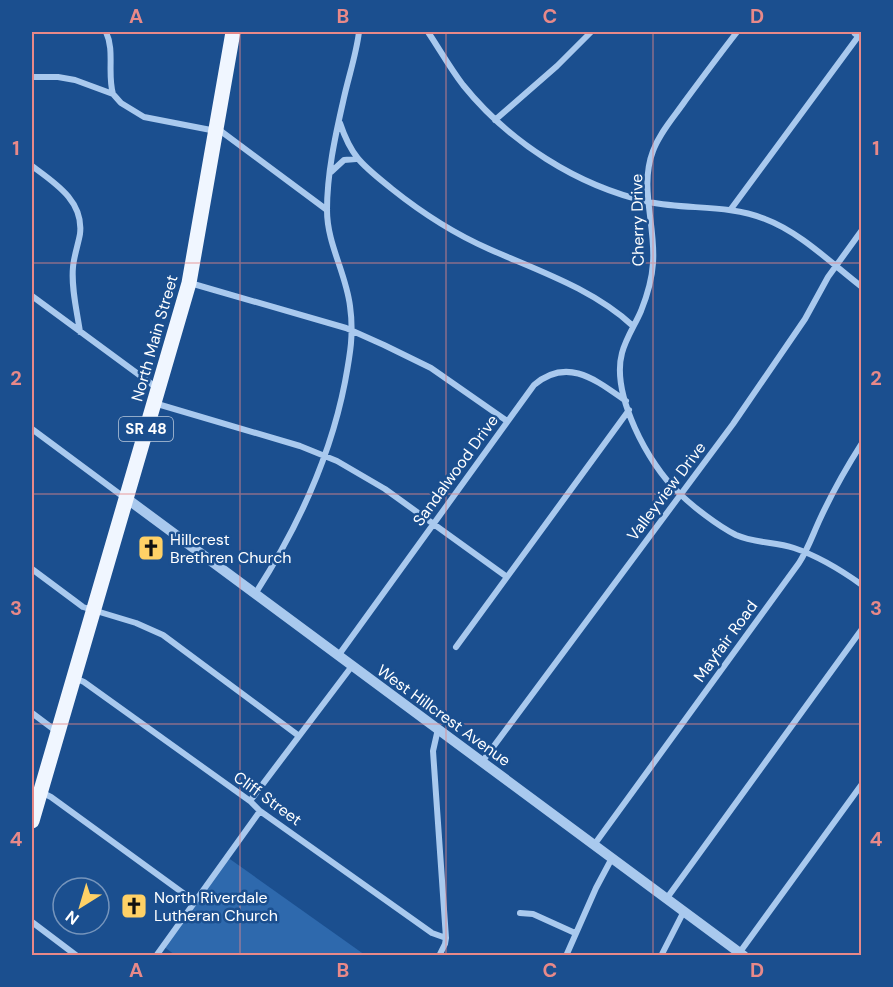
<svg xmlns="http://www.w3.org/2000/svg" width="893" height="987" viewBox="0 0 893 987" font-family="'DM Sans',sans-serif">
  <rect width="100%" height="100%" fill="#1b4f8f"/>
  <path fill="#2e69ad" d="M227,857L365,955H175L163,946Z"/>
  <g fill="none" stroke-linecap="round" stroke-linejoin="round">
    <path stroke="#a9c9ee" stroke-width="6" d="M106,32C115,51 107,73 113,94
      M428,32C440,50 450,68 463,85C509,142 577,186 649,202C687,210 728,204 765,219C800,232 832,264 862,287
      M737,32C719,55 702,78 685,101C674,117 660,132 653,151C639,187 656,226 653,263C652,279 647,296 641,311C635,325 626,338 622,353C611,394 648,464 678,492C692,506 718,526 736,535C754,543 775,542 794,548C818,556 841,570 862,585
      M32,77H58L75,80L113,94L121,103L144,117L216,131
      M495,120L557,66L591,32
      M340,123C352,159 364,166 392,189C422,213 455,234 489,249C539,271 593,289 633,326
      M218,129L327,210
      M32,166C55,183 84,201 80,234C78,245 74,256 73,267C71,288 77,311 80,332
      M331,172L344,160L356,159
      M731,209L860,34
      M190,283L346,328L384,345L431,368L507,421
      M32,296L157,388
      M154,403L300,446L337,461L385,489L507,577
      M32,429L125,498
      M32,569L83,607L136,623L163,635L299,736
      M255,594C297,529 330,459 345,382C350,355 354,334 350,306C346,273 327,244 327,210C327,174 335,137 343,102C348,78 356,56 359,32
      M456,647L629,410
      M338,656L534,385C568,356 597,381 626,401
      M75,678L84,682L250,801L260,811L432,933L446,938
      M32,713L56,731
      M438,729L433,751L446,938L445,944L439,956
      M482,762L733,424L805,319L828,277L862,230
      M41,792L51,797L194,901
      M250,801L352,666
      M594,845L799,563C808,549 813,534 820,519C832,493 846,468 862,443
      M667,898L862,629
      M520,913L533,914L575,933
      M32,922L77,956
      M740,952L862,784
      M156,956L260,811
      M566,956L596,888L612,858
      M661,956L684,911"/>
    <path stroke="#a9c9ee" stroke-width="10" d="M856,32L862,35
      M126,498L744,956"/>
    <path stroke="#f0f6ff" stroke-width="15" d="M32,821L189,283L233,32"/>
  </g>
  <path fill="none" stroke="#e88989" stroke-width="1.5" stroke-opacity="0.55" d="M240,32V956M446,32V956M653,32V956M32,263H862M32,494H862M32,724H862"/>
  <defs>
    <symbol id="church-square" viewBox="-11 -11 22 22"><rect x="-9" y="-9" width="18" height="18" rx="4" fill="#ffd166" stroke="#1b4f8f"/><path d="M-1.2-6h2.4v3.5h3.3v2.4h-3.3V6h-2.4V-.1h-3.3v-2.4h3.3Z" fill="#111"/></symbol>
  </defs>
  <g fill-rule="evenodd">
    <use href="#church-square" x="136" y="533" width="30" height="30"/>
    <use href="#church-square" x="119" y="891" width="30" height="30"/>
  </g>
  <g text-anchor="middle" stroke-width="5" stroke-linejoin="round" paint-order="stroke">
    <rect fill="#1b4f8f" stroke="#bbcadd" stroke-width="1.5" x="119" y="417" width="54" height="24" rx="4.5"/>
    <g font-size="15" font-weight="bold" fill="#fff">
      <text x="146" y="434">SR 48</text>
    </g>
    <g font-size="16" fill="#fff" stroke="#1b4f8f">
      <text transform="translate(637 220) rotate(-91)" y="6">Cherry Drive</text>
      <text transform="translate(154 338) rotate(-74)" y="6">North Main Street</text>
      <text transform="translate(455 470) rotate(-54)" y="6">Sandalwood Drive</text>
      <text transform="translate(666 491) rotate(-53)" y="6">Valleyview Drive</text>
      <text transform="translate(725 641) rotate(-54)" y="6">Mayfair Road</text>
      <text transform="translate(444 715) rotate(36)" y="6">West Hillcrest Avenue</text>
      <text transform="translate(268 798) rotate(36)" y="6">Cliff Street</text>
    </g>
    <g font-size="16" fill="#fff" stroke="#1b4f8f" text-anchor="start">
      <text x="170" y="545">Hillcrest<tspan x="170" dy="18">Brethren Church</tspan></text>
      <text x="154" y="903">North Riverdale<tspan x="154" dy="18">Lutheran Church</tspan></text>
    </g>
  </g>
  <rect width="893" height="987" fill="none" stroke="#1b4f8f" stroke-width="66"/>
  <g transform="translate(81 906) rotate(217)"><circle r="28" fill="#1b4f8f" stroke="#7695bc" stroke-width="1.5"/>
  <path d="M0-4.5L10 22L0 15L-10 22Z" fill="#ffd166"/>
  <text y="-9" font-size="16" font-weight="bold" text-anchor="middle" fill="#ffffff">N</text>
  </g>
  <rect x="33" y="33" width="827" height="921" fill="none" stroke="#e88989" stroke-width="2"/>
  <g font-size="20" text-anchor="middle" font-weight="bold" fill="#e88989">
    <text x="136" y="23">A</text>
    <text x="343" y="23">B</text>
    <text x="550" y="23">C</text>
    <text x="757" y="23">D</text>
    <text x="16" y="155">1</text>
    <text x="876" y="155">1</text>
    <text x="16" y="385">2</text>
    <text x="876" y="385">2</text>
    <text x="16" y="615">3</text>
    <text x="876" y="615">3</text>
    <text x="16" y="846">4</text>
    <text x="876" y="846">4</text>
    <text x="136" y="977">A</text>
    <text x="343" y="977">B</text>
    <text x="550" y="977">C</text>
    <text x="757" y="977">D</text>
  </g>
</svg>
